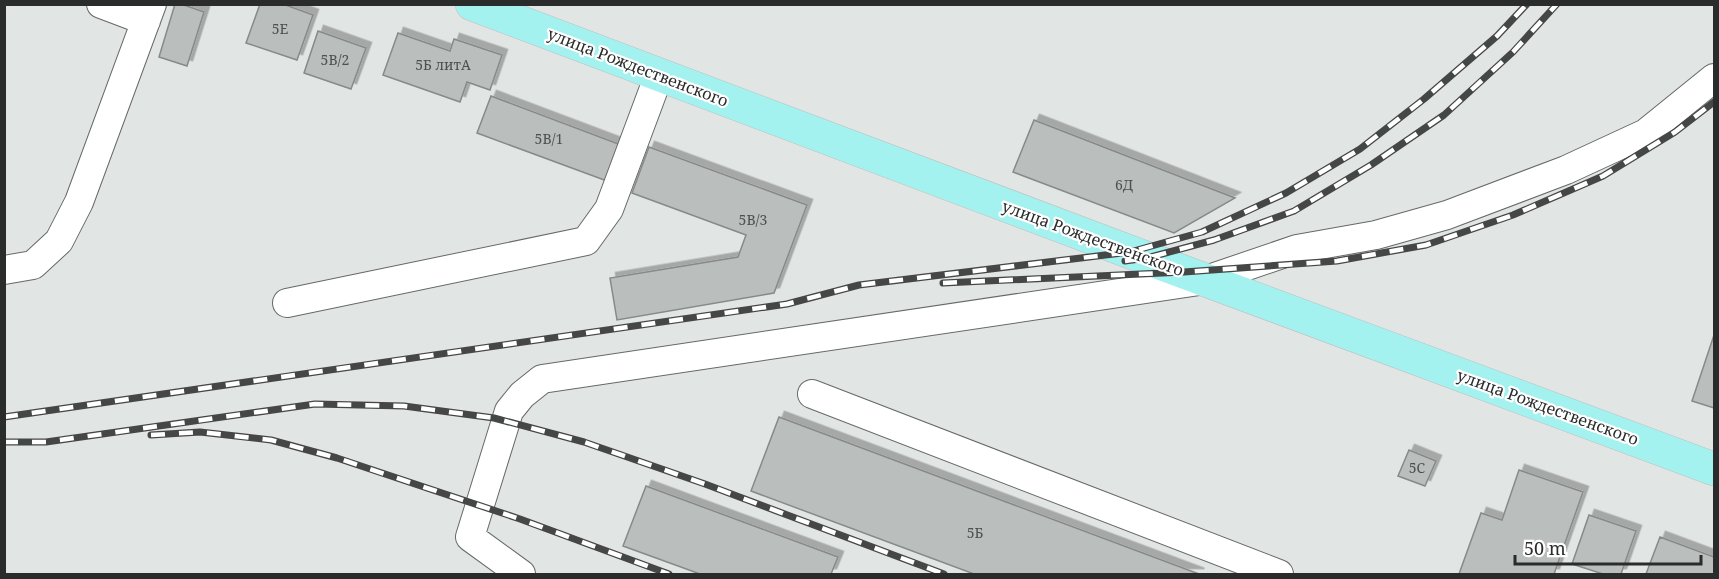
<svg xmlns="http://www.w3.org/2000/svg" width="1719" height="579" viewBox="0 0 1719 579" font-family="'Noto Serif',serif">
  <defs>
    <filter id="shadow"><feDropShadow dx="5.5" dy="-5.5" stdDeviation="0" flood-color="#0004"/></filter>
  </defs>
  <rect width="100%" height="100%" fill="#e1e5e4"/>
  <path fill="#babebd" stroke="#878a8a" stroke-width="1.5" filter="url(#shadow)" d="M175,4H181L204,12L187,66L159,57Z
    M260,4H283L313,15L297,60L246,43Z
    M318,31L366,48L351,89L304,73Z
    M398,33L450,51L454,39L502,55L490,90L467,82L460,102L383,75Z
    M491,96L621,145L607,181L477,133Z
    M1034,120L1235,198L1174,233L1013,172Z
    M649,147L807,205L774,293L617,320L610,278L738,257L746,235L632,193Z
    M1714,335V408L1692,401Z
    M779,417L1199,574H974L751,491Z
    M1409,450L1436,461L1425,486L1398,476Z
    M1519,470L1583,492L1554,574H1459L1481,513L1502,520Z
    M646,486L838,557L831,574H700L623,546Z
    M1589,515L1636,531L1621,574H1603L1572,564Z
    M1660,537L1714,557V574H1646Z"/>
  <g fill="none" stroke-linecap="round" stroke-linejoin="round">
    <defs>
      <path id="minor" d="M101,4L146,21
        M4,270L33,265L59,241L79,202L152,4
        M287,303L586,241L609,209L659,75
        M812,394L1279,574
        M521,574L470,537L509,411L522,395L542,379L1206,280L1297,249L1376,235L1447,215L1566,170L1646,133L1714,78"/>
      <path id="major" d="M472,4L1130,252L1714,469"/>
    </defs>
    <use href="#minor" stroke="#656968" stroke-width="30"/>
    <use href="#major" stroke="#bfbfbf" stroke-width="34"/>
    <use href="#minor" stroke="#fff" stroke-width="28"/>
    <use href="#major" stroke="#a3f2ef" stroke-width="33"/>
    <defs>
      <path id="rail" d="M1125,261L1147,258L1214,240L1294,211L1371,165L1444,115L1513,52L1557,4
        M943,283L1184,272L1337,261L1426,245L1513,215L1603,176L1675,132L1714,102
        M4,417L787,304L859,285L1130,252L1202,232L1286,193L1360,149L1424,99L1497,36L1527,4
        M151,435L200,432L271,440L337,458L520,519L669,574
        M4,442H46L315,404L404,406L494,418L584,442L705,484L944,574"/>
    </defs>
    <use href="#rail" stroke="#454646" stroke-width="7"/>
    <use href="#rail" stroke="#fff" stroke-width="4.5" stroke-dasharray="14" stroke-linecap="butt"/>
  </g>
  <g text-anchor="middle" stroke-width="4.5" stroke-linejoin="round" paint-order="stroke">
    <g font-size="14" fill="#4e5050">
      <text x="280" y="34">5Е</text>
      <text x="335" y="65">5В/2</text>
      <text x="443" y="70">5Б литА</text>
      <text x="549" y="144">5В/1</text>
      <text x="1124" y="190">6Д</text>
      <text x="753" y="225">5В/3</text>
      <text x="1417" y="473">5С</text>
      <text x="975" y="538">5Б</text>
    </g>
    <g font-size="16" fill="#2a2b2b" stroke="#fff">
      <text transform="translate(638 67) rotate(21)" y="6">улица Рождественского</text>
      <text transform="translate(1093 238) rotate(20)" y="6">улица Рождественского</text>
      <text transform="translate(1548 407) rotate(20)" y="6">улица Рождественского</text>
    </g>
  </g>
  <rect width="1719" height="579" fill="none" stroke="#2a2b2b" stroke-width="12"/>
  <path d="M1515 555v9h186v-9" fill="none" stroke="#2a2b2b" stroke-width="3"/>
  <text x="1524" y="555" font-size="18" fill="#2a2b2b" stroke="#ffffff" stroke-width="4.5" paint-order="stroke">50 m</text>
</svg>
